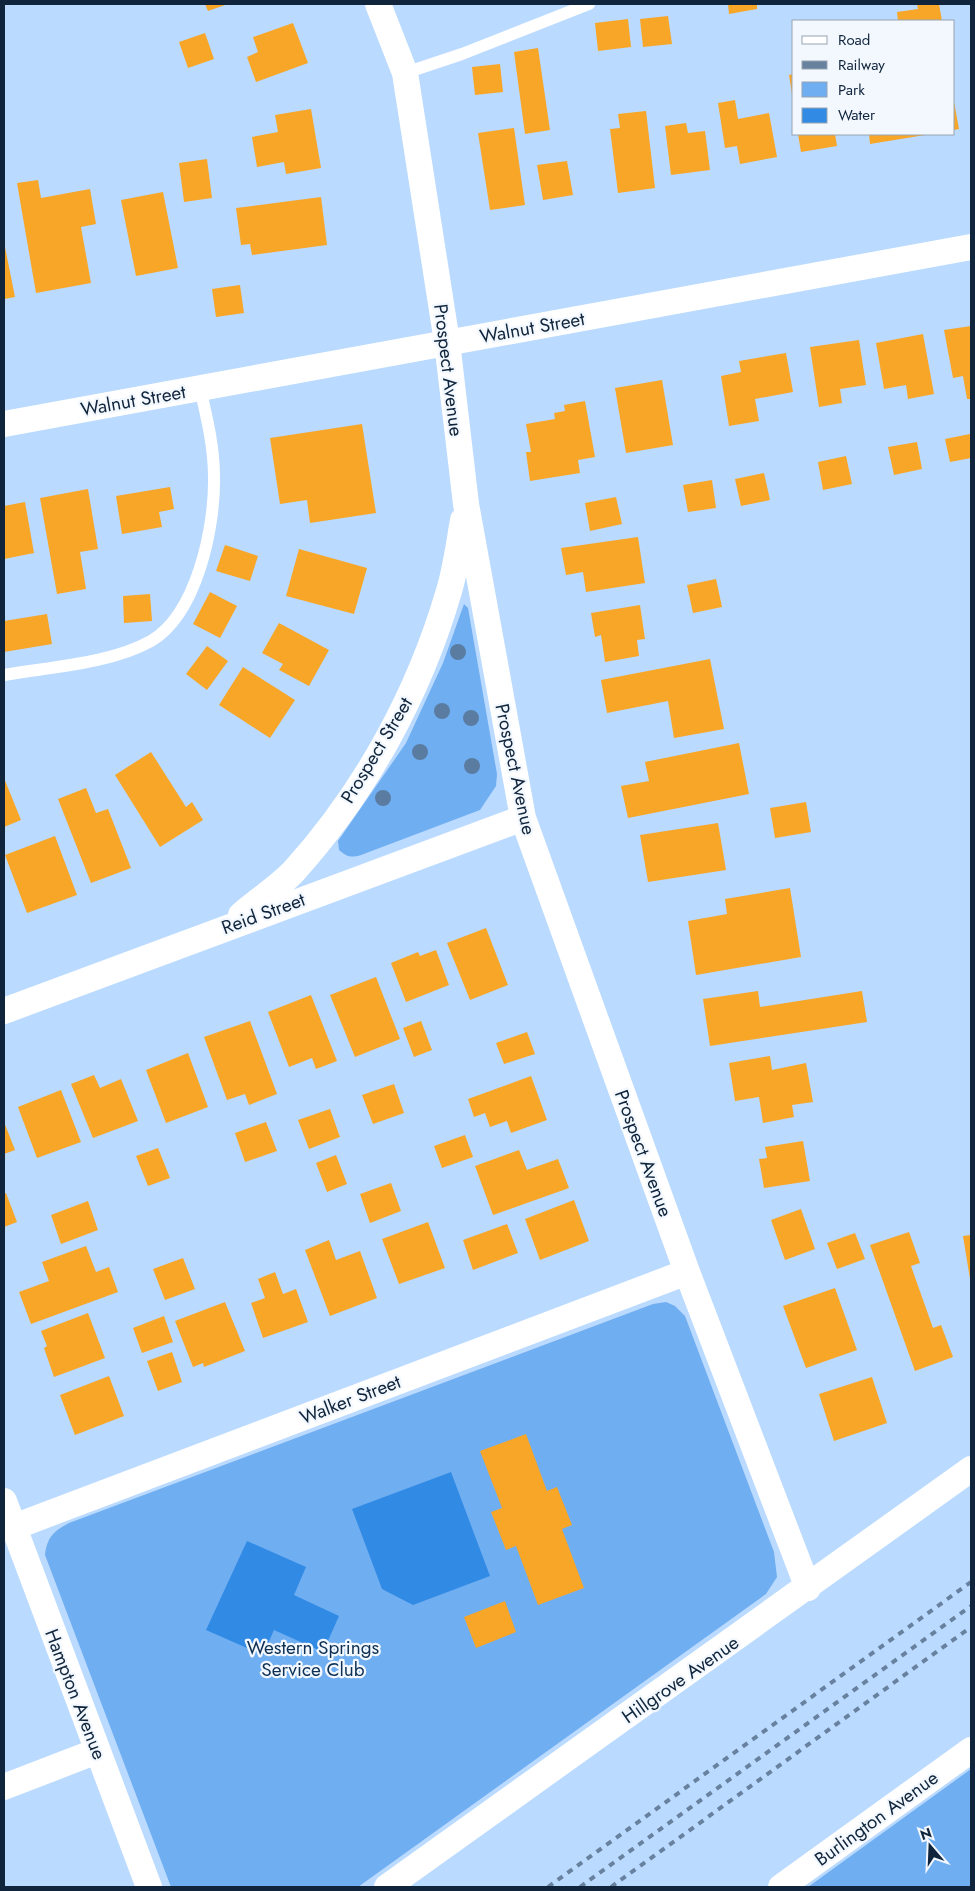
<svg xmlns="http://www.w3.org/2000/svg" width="975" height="1891" viewBox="0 0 975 1891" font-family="Jost,sans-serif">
  <rect width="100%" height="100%" fill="#badaff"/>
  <path fill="#70aef2" d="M464,604L468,608L497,774L496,786L480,810L361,855C351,858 347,857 339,850L338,841L406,743L443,663Z
    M666,1302L675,1306L685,1316L774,1552L777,1577L766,1594L358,1887H171L45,1555C47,1537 54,1531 69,1523L653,1304Z
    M971,1769V1887H808Z"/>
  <path fill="#318be5" d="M451,1472L490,1576L413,1605L382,1589L352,1509Z
    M247,1541L306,1567L294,1595L339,1616L323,1652L274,1630L263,1655L206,1630Z"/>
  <path fill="#f7a628" d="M205,4H228L208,11Z
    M728,4H757V9L729,14Z
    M917,4H939L942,21H898L897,12L918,9Z
    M668,16L672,44L643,47L640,19Z
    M628,19L631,47L598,51L595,23Z
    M293,23L308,63L256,82L247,57L258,52L253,37Z
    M205,33L214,59L188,68L179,42Z
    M538,48L550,130L525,134L514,52Z
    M500,64L503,92L475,95L472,67Z
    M794,74V100H793L789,75Z
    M735,100L738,119L769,113L777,157L740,164L737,146L725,148L718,103Z
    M954,102L959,129L954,130Z
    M311,109L321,168L286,174L284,162L257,167L252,137L278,132L275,115Z
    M646,111L655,188L618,193L610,129L620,128L618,114Z
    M686,123L688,133L705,131L710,170L671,175L665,126Z
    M514,128L525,205L490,210L478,133Z
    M798,134H835L837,146L801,152Z
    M869,134H925V135L870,144Z
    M207,159L212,198L184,202L179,163Z
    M567,161L573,195L543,200L537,165Z
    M38,180L41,198L90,189L96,224L81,227L91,283L36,293L17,183Z
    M163,192L178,268L136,276L121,200Z
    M321,197L327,245L252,255L250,244L241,245L236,208Z
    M4,242L15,297L4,299Z
    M240,285L244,313L216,317L212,289Z
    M971,326V399H967L963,376L953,378L944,330Z
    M923,334L934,394L908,399L906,385L884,389L876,343Z
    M859,340L866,385L840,389L842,403L819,407L810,347Z
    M786,353L793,392L755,399L759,421L729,426L721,376L741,372L739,361Z
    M662,380L673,445L626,453L615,388Z
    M585,401L595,457L578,460L580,473L530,481L526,452H531L526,424L555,419L554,413L565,411L564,405Z
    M362,424L376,513L310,523L307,500L280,504L270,438Z
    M970,434L971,458L950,462L945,439Z
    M917,442L922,469L894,475L888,447Z
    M846,456L852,484L823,490L818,462Z
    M764,473L770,500L741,506L735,479Z
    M712,480L716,508L688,512L683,485Z
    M170,487L174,509L159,512L162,527L122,534L116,496Z
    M88,489L98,549L80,552L86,589L57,594L40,498Z
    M616,497L622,524L590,531L585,503Z
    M25,502L34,553L4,559V506Z
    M638,537L645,583L586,592L583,572L566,575L561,548Z
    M225,545L258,556L250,581L216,571Z
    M299,549L367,568L354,614L286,596Z
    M716,579L722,607L693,613L687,585Z
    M210,592L237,606L220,638L193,624Z
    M150,594L152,621L124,623L123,596Z
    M640,605L645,639L637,640L639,656L605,662L601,635L595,637L591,613Z
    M47,614L52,644L4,652V621Z
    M279,623L329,650L309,686L279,670L283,664L262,653Z
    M207,646L228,661L207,690L186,674Z
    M710,659L724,729L674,738L668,701L607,713L601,680Z
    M243,667L295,700L270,738L219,705Z
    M739,743L749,794L628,818L621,786L649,781L645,762Z
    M151,752L186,807L192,802L203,820L160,847L115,775Z
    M4,778L21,820L4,827Z
    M86,788L96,813L108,809L131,868L91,883L58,799Z
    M806,802L811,832L775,838L770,808Z
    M718,823L726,870L648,882L640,835Z
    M55,836L77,895L27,913L5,855Z
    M790,888L801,957L696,975L688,921L727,914L725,899Z
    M486,928L508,985L470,1000L447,943Z
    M436,950L449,985L406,1002L391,963L418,952L420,956Z
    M376,977L400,1039L355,1057L330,995Z
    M758,991L760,1007L862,991L867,1022L710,1046L703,999Z
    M311,995L337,1061L316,1069L312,1058L289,1067L268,1012Z
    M250,1021L277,1094L249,1105L245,1094L227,1100L204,1037Z
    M421,1021L432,1050L414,1057L403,1028Z
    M527,1032L535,1054L504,1064L496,1043Z
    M188,1053L208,1107L166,1123L146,1070Z
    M770,1056L772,1070L806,1063L813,1102L792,1105L794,1117L763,1123L759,1097L735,1101L729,1063Z
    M94,1075L100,1088L121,1079L138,1121L93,1138L71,1084Z
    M531,1076L547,1120L511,1133L507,1121L490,1127L485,1113L474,1117L468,1099Z
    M394,1084L404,1113L373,1124L362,1095Z
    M61,1090L81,1142L37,1158L18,1107Z
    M330,1109L340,1137L309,1149L298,1120Z
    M4,1122L15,1150L4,1154Z
    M266,1122L277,1151L245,1162L235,1133Z
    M465,1135L473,1157L442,1168L434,1146Z
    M803,1141L810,1181L764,1188L759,1159L767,1158L765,1147Z
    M158,1148L170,1178L148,1186L136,1156Z
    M519,1150L527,1170L558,1159L569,1188L493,1215L475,1166Z
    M336,1155L347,1184L327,1192L316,1163Z
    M391,1183L401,1211L370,1223L360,1194Z
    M6,1193L17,1222L4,1227V1194Z
    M574,1200L589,1241L540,1260L525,1219Z
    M88,1201L98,1230L61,1244L51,1215Z
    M801,1209L815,1249L785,1260L771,1220Z
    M428,1222L445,1268L399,1284L382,1239Z
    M507,1224L518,1253L473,1270L463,1240Z
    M909,1232L920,1263L911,1266L933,1328L941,1325L953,1357L915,1371L870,1245Z
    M855,1233L865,1259L837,1269L827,1243Z
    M971,1235V1279H970L963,1236Z
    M329,1240L336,1260L360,1251L377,1298L330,1316L305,1250Z
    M86,1246L96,1272L109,1267L118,1292L31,1324L19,1292L49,1281L42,1262Z
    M183,1258L195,1289L165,1300L153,1269Z
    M275,1272L283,1294L296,1289L308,1322L263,1338L251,1303L265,1298L258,1279Z
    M835,1288L857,1350L806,1368L783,1306Z
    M225,1302L245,1351L204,1367L203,1363L193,1367L175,1321Z
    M88,1313L105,1358L54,1377L44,1348L47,1346L41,1331Z
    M164,1316L173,1342L142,1353L133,1328Z
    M172,1352L182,1382L158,1391L147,1361Z
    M109,1376L124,1416L75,1435L60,1395Z
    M872,1377L887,1423L834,1441L819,1394Z
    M526,1434L547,1491L557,1487L572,1525L562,1529L584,1588L538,1605L516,1546L506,1550L491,1512L502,1508L480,1451Z
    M505,1601L516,1632L476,1648L464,1617Z"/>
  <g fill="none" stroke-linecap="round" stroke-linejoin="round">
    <path stroke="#fff" stroke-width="12" d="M405,73L462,54L589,4
      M4,675C49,667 110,664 151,641C197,614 215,527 214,477C214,447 207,418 200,388"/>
    <path stroke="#fff" stroke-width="26" d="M378,4L405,73L447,342L466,504L523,818L687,1272L808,1588
      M4,424L971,247
      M241,915C258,900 279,887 294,871C366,791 419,694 449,591C456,568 459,543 463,520
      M4,1011L523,818
      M4,1501L149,1887
      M14,1527L687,1272
      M4,1787L97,1751
      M387,1887L971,1469
      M781,1887L971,1750"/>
    <path stroke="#67819f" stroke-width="4" stroke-dasharray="6 6" stroke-linecap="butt" d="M548,1887L971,1582
      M580,1887L971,1606
      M611,1887L971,1627"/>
  </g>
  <g fill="#5b7ca1">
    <circle cx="458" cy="652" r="8"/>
    <circle cx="442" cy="711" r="8"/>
    <circle cx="471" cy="718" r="8"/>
    <circle cx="420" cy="752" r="8"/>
    <circle cx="472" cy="766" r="8"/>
    <circle cx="383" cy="798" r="8"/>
  </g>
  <g text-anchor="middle" stroke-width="4.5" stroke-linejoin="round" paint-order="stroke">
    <g font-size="19" fill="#10253c" stroke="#f3f8fe">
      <text transform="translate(532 327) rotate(-10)" y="7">Walnut Street</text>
      <text transform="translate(449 370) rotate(83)" y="7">Prospect Avenue</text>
      <text transform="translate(133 400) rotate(-10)" y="7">Walnut Street</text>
      <text transform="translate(376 750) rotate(-59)" y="7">Prospect Street</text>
      <text transform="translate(516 769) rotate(78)" y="7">Prospect Avenue</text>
      <text transform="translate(263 913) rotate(-20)" y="7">Reid Street</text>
      <text transform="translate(644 1153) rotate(70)" y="7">Prospect Avenue</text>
      <text transform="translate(350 1399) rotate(-21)" y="7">Walker Street</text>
      <text transform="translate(680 1679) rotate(-35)" y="7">Hillgrove Avenue</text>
      <text transform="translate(76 1694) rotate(69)" y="7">Hampton Avenue</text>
      <text transform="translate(876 1818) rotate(-36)" y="7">Burlington Avenue</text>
    </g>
    <g font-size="19" fill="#0d3054" stroke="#f3f8fe">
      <text x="313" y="1654">Western Springs<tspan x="313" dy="22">Service Club</tspan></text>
    </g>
  </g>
  <rect width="975" height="1891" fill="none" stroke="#10253c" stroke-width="10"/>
  <rect x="792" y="20" width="162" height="115" fill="#f3f8fe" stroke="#98a4b0"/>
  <rect x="802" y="36" width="25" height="8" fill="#ffffff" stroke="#98a4b0"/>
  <text x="838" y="45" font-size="15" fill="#10253c">Road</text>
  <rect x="802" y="61" width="25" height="8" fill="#67819f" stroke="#98a4b0"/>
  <text x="838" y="70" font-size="15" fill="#10253c">Railway</text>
  <rect x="802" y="82" width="25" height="15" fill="#70aef2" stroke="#98a4b0"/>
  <text x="838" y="95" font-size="15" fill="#10253c">Park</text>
  <rect x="802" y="108" width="25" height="15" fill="#318be5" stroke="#98a4b0"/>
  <text x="838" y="120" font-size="15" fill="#10253c">Water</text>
  <g transform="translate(930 1846) rotate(341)" stroke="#f3f8fe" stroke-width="4" paint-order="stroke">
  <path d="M0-4L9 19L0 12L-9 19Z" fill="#10253c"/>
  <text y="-8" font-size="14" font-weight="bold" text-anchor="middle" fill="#10253c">N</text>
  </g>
</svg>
